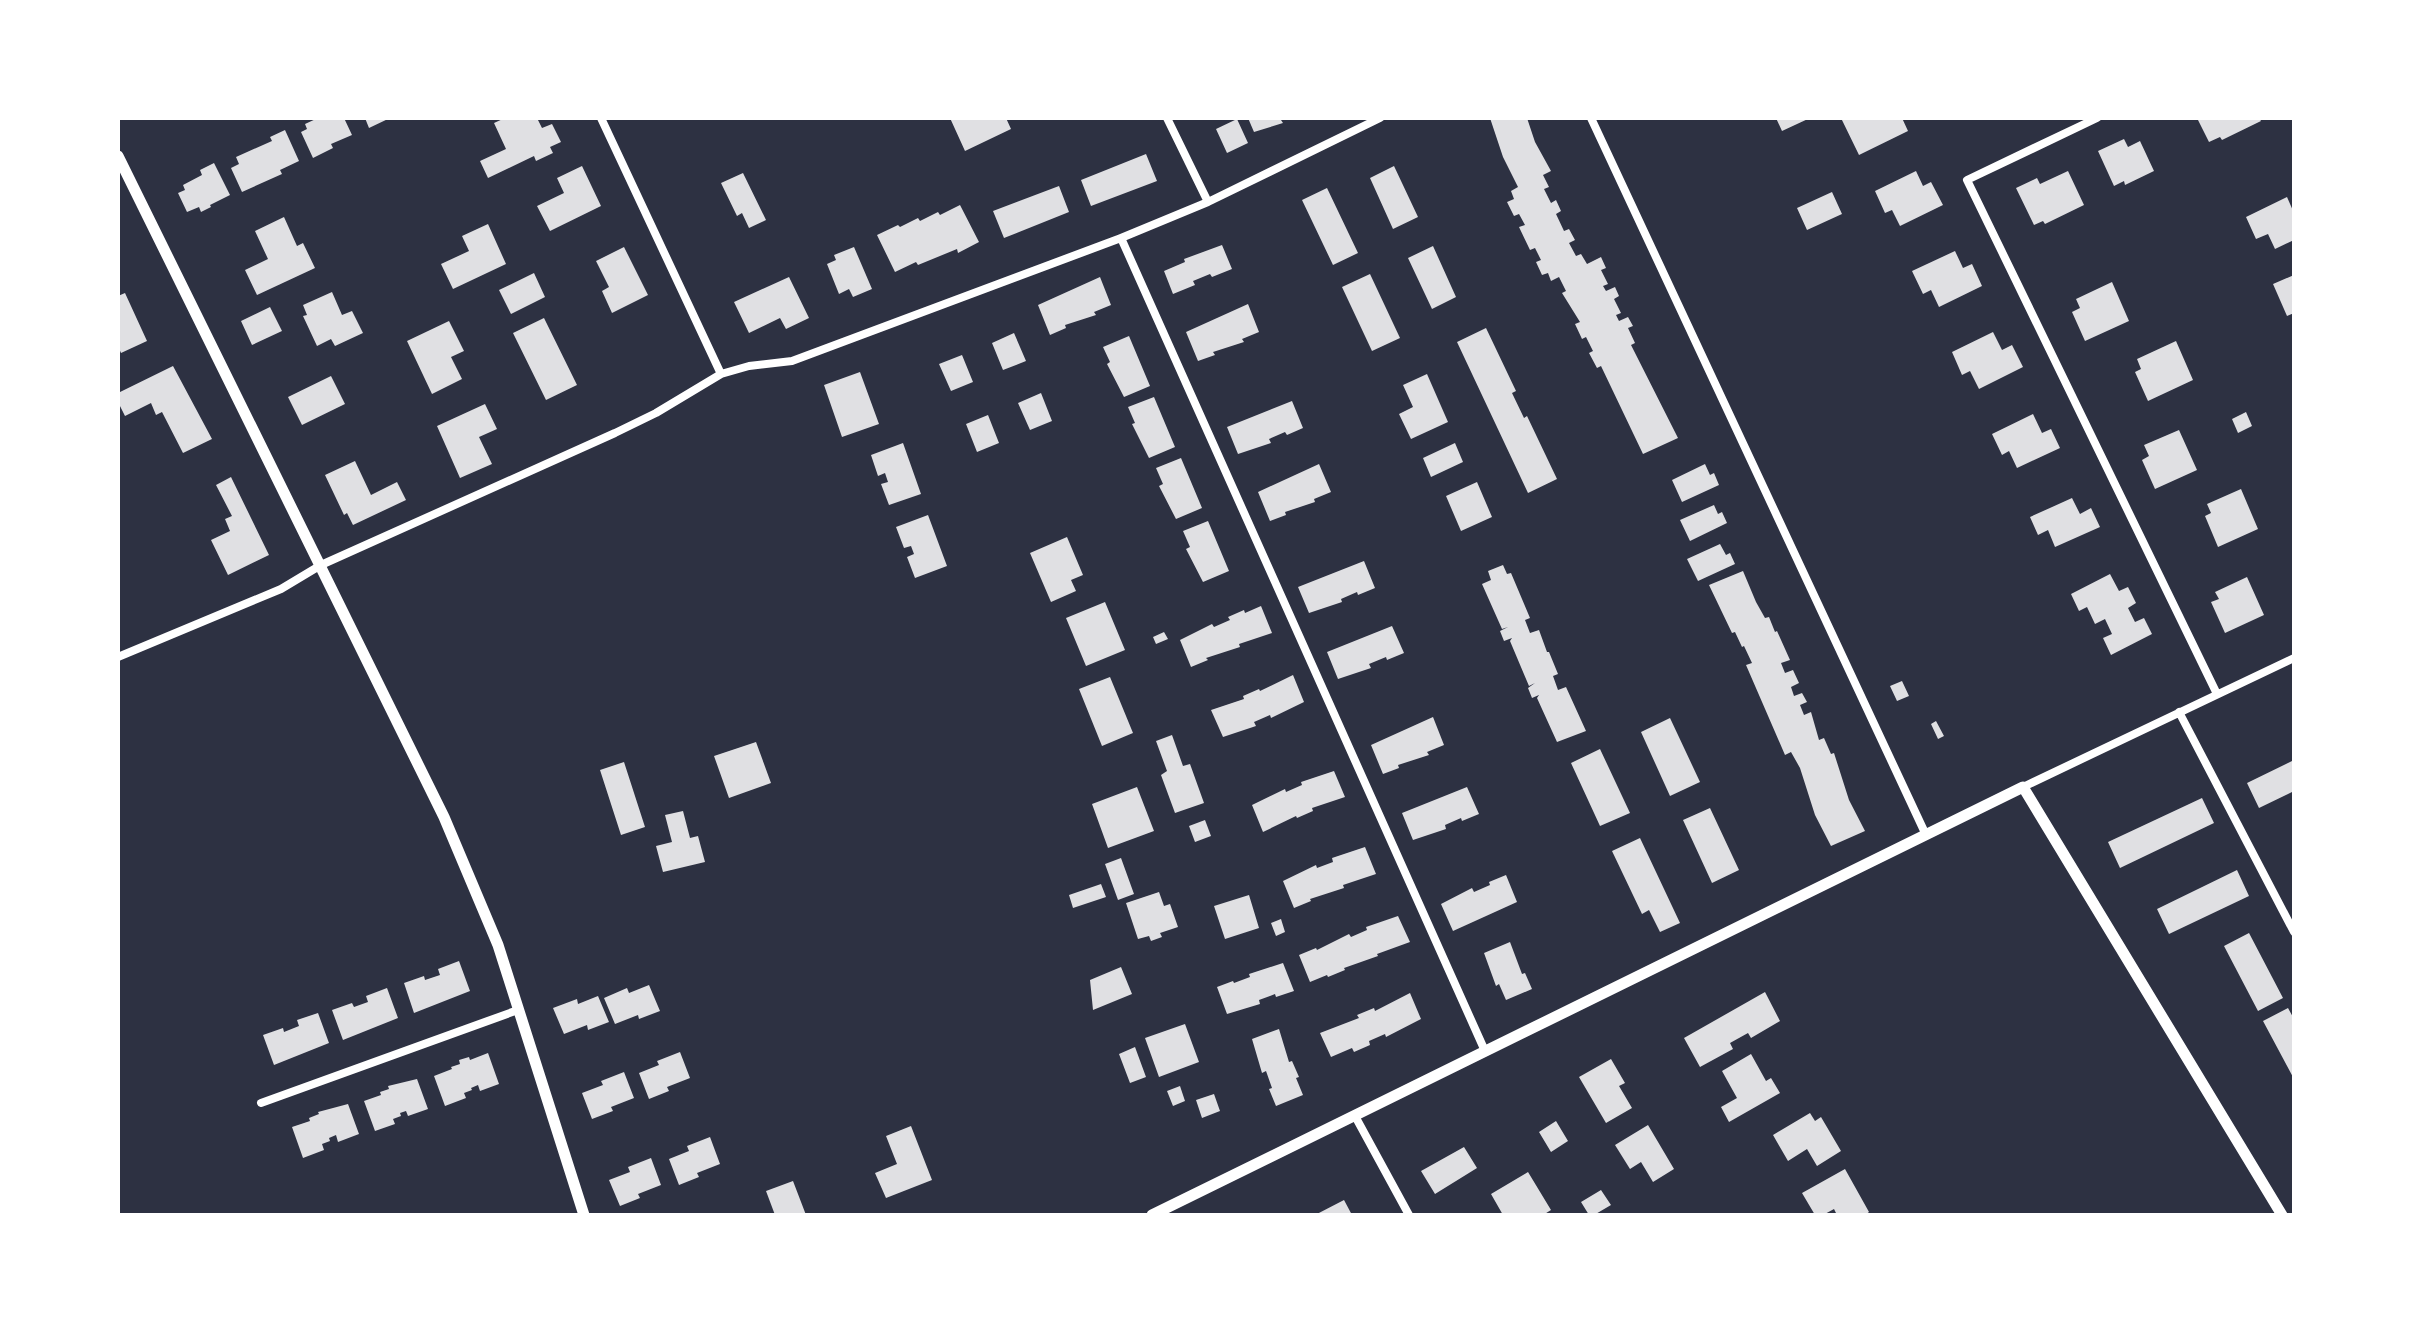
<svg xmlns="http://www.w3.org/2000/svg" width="2412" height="1333" viewBox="0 0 2412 1333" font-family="Commissioner,sans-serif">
  <rect width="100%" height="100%" fill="#2d3142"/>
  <path fill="#e0e0e3" d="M318,118H344L352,135L331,144L333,148L313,158L301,132L307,129L305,124Z
    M365,118H390L369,128Z
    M505,118H537L542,128L552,124L561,142L550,147L553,153L536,161L534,156L488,178L480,161L506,149L494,123Z
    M950,118H1006L1011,129L965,151Z
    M1248,118H1287L1281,120L1283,123L1254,132Z
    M1490,118H1527L1535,142L1551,171L1543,175L1549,187L1544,189L1551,203L1556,200L1561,211L1556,214L1564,231L1569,229L1575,240L1569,243L1576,256L1581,254L1587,264L1601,257L1606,268L1601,270L1608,284L1603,286L1606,291L1615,287L1619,296L1614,299L1621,313L1616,315L1619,321L1628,317L1633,326L1628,328L1635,343L1631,345L1678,438L1643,454L1601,366L1597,368L1589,353L1593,351L1586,337L1582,339L1575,324L1580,322L1562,293L1566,291L1559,277L1551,281L1548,273L1542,275L1536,262L1541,260L1535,248L1530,250L1519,227L1525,225L1519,214L1514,216L1507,202L1514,199L1511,191L1518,187L1503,157Z
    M1776,118H1810L1782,131Z
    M1841,118H1902L1908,131L1859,155Z
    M2197,118H2259L2261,121L2222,140L2220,137L2209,142Z
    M1237,119L1248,143L1227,153L1216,129Z
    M285,130L299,161L280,170L282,174L242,192L231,168L239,164L236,157L272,141L270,137Z
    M2124,139L2128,147L2140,141L2154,171L2125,185L2124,181L2114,186L2098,151Z
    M1146,154L1157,181L1091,206L1081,180Z
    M214,163L230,195L210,205L211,207L201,212L199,207L187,212L178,193L185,190L183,185L202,175L200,170Z
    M582,166L601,206L550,231L537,206L564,193L557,178Z
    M1394,166L1418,217L1393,229L1370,178Z
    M1916,171L1923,186L1931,182L1943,205L1900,226L1892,210L1885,213L1875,191Z
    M2068,171L2084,205L2045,224L2043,221L2034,225L2016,188L2037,178L2040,184Z
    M743,173L766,220L749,228L742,213L737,216L721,183Z
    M1059,186L1069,212L1004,238L993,211Z
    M1327,188L1358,253L1333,265L1302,200Z
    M1832,192L1842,214L1807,230L1797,208Z
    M2287,197L2294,213V240L2275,249L2268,234L2256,239L2246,217Z
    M960,205L979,242L958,253L957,249L918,265L916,262L895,272L877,235L898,225L900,227L918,218L920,221L938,212L940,215Z
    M284,217L297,246L303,243L315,268L257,295L245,270L268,259L255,231Z
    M488,224L506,264L453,289L441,264L469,251L462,236Z
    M1222,245L1232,269L1212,277L1210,274L1193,281L1195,285L1173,294L1164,271L1185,262L1184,259Z
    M1433,246L1456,297L1432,309L1408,258Z
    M624,247L648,295L612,313L602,291L609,287L596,261Z
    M854,247L872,289L853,297L849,289L839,294L827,264L836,260L834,255Z
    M1955,251L1963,268L1972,264L1982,286L1939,307L1931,290L1923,294L1912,271Z
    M534,273L545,297L511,314L499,290Z
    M1370,274L1400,338L1372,351L1342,287Z
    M2294,275V313L2287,316L2273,284Z
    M789,277L809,318L786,329L780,318L749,333L734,302Z
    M1100,277L1111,305L1094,312L1096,315L1065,325L1066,328L1050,335L1038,305Z
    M2112,282L2129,321L2085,341L2072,312L2080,308L2076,299Z
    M332,292L342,315L352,311L363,333L335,346L331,339L317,346L303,316L307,315L303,305Z
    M125,293L147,341L121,353L118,346V296Z
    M1248,304L1259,332L1242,339L1244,342L1213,352L1215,355L1198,361L1186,332Z
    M270,307L282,331L252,345L241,321Z
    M544,318L577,385L546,400L513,333Z
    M449,321L464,351L451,357L462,379L432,394L407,341Z
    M1486,328L1516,391L1512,393L1524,418L1527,416L1557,479L1528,493L1457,342Z
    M1993,332L2002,350L2012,345L2023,367L1979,389L1970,371L1962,375L1952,352Z
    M1014,333L1026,361L1003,370L992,343Z
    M1129,336L1150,386L1124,397L1107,364L1110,362L1103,347Z
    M2176,341L2193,380L2148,401L2135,372L2141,369L2137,359Z
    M962,355L973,382L951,391L939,364Z
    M173,366L212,439L183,453L162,412L156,415L151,403L125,416L118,402V393Z
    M860,372L879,424L842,437L824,385Z
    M1427,374L1448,422L1411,439L1399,414L1413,407L1403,385Z
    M331,376L345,404L302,425L288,397Z
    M1041,393L1052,421L1030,430L1018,403Z
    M1154,397L1175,447L1149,458L1132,424L1135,423L1128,407Z
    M1292,401L1303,428L1287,435L1285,432L1269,439L1271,443L1238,454L1227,427Z
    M485,404L497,429L479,437L492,464L460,478L437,426Z
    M2246,412L2252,426L2238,433L2232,419Z
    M2033,414L2042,433L2051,429L2060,448L2017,468L2009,451L2002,455L1992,434Z
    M988,415L999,443L977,452L966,424Z
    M2179,430L2197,470L2155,489L2142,460L2149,456L2144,445Z
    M903,443L921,494L889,505L881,484L888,482L885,473L878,476L871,455Z
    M1455,443L1463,462L1431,477L1423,458Z
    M1181,458L1202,508L1176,519L1159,486L1163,484L1156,468Z
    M355,461L371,495L397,482L406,500L353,525L347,513L344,515L325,475Z
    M1319,464L1331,492L1314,499L1315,502L1285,512L1286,515L1270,521L1258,492Z
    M1705,464L1710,475L1714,473L1719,485L1682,502L1672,480Z
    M231,477L269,555L228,575L211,540L230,531L225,519L232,516L216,485Z
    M1477,482L1492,517L1461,531L1446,496Z
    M2241,489L2258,529L2218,547L2205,516L2211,513L2207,504Z
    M2072,498L2080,514L2091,508L2100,527L2055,547L2048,530L2038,535L2030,517Z
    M1714,505L1718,514L1722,512L1727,523L1690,541L1680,520Z
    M928,515L947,566L915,578L907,557L914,554L911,546L904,548L896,527Z
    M1208,521L1229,571L1203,582L1186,549L1190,547L1183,531Z
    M1067,537L1083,575L1071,580L1076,591L1051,602L1030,553Z
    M1720,544L1726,555L1730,553L1735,564L1698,581L1687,559Z
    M1364,561L1375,588L1358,595L1357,592L1341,599L1342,602L1309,613L1298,587Z
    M1503,565L1507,574L1511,573L1530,618L1525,620L1530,633L1539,630L1547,652H1549L1558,674L1553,676L1558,690L1566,687L1586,731L1557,742L1537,698L1539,695L1532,698L1528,688L1535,683L1529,686L1510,641L1512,638L1504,641L1500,631L1508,627L1502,629L1482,584L1491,580L1488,571Z
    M1743,571L1756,602L1765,618L1769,617L1775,632L1777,631L1790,660L1781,663L1785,673L1793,670L1799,683L1791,687L1794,696L1802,693L1807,702L1800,705L1804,715L1811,712L1819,740L1824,738L1831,754L1834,753L1849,800L1865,831L1831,846L1815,815L1800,768L1791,752L1785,755L1746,665L1752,663L1744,646L1742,647L1735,632L1732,633L1709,585Z
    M2110,574L2119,591L2128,587L2136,603L2128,608L2135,622L2144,618L2152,634L2111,655L2103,638L2112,634L2105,619L2095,624L2087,607L2079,611L2071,594Z
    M2247,577L2264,615L2225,633L2211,602L2219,599L2215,592Z
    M1105,602L1125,650L1086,666L1066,618Z
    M1261,606L1272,633L1239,644L1240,647L1206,658L1208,660L1191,667L1180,640L1212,624L1214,627L1230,620L1228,617L1244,610L1245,613Z
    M1392,626L1404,653L1387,660L1386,657L1369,664L1371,668L1338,679L1327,652Z
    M1164,632L1168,639L1156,644L1153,637Z
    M1293,675L1304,702L1271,718L1270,715L1254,722L1256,726L1223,737L1211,710L1244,699L1243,696L1259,689L1260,691Z
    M1110,677L1133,733L1102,746L1079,689Z
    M1902,681L1909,696L1897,701L1890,686Z
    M1433,717L1444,745L1427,752L1429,755L1398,765L1399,768L1383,774L1371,745Z
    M1670,718L1700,782L1670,796L1641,732Z
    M1936,721L1944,736L1938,739L1931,724Z
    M1172,735L1183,766L1190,764L1204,803L1175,813L1161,775L1167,771L1156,741Z
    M756,742L771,783L729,798L714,756Z
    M1600,749L1630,813L1600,826L1571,763Z
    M2294,760V791L2259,808L2247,783Z
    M624,762L645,827L621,835L600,770Z
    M1334,771L1345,797L1312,808L1313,811L1297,818L1296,816L1263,832L1252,805L1285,789L1286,792L1302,785L1301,782Z
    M1137,787L1154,831L1108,848L1092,804Z
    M1467,787L1479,814L1462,821L1461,818L1445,825L1446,829L1413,840L1402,813Z
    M2202,798L2214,823L2120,868L2108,842Z
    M1710,808L1739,870L1712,883L1683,820Z
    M683,811L690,838L698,836L705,862L663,872L656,846L672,842L665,815Z
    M1205,820L1211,836L1195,842L1189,826Z
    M1640,838L1680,923L1660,932L1649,910L1642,914L1612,851Z
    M1365,847L1376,874L1343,885L1344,888L1310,899L1311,901L1294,908L1283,881L1316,865L1317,868L1333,862L1332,858Z
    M1121,858L1134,894L1118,900L1105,864Z
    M2237,870L2249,896L2169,934L2157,909Z
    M1506,875L1517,902L1453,931L1441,904L1472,888L1474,892L1490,885L1489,882Z
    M1101,884L1106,897L1073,908L1069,895Z
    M1159,892L1164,906L1170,904L1178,927L1160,933L1162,937L1151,941L1149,936L1138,939L1126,903Z
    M1249,895L1259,928L1225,939L1214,906Z
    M1398,916L1410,942L1377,954L1378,956L1344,968L1345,970L1328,977L1327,975L1310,982L1299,955L1316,948L1317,950L1349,934L1351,937L1367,930L1366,927Z
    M1281,919L1285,932L1276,936L1271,923Z
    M2249,933L2283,998L2258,1011L2224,946Z
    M1510,942L1522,974L1525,973L1532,989L1506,1000L1499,984L1496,986L1484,953Z
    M459,961L470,991L414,1013L404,983L424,976L425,980L440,975L438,969Z
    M1283,963L1294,991L1276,997L1275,994L1259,1000L1260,1004L1227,1014L1217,987L1233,981L1234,983L1250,977L1249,974Z
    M1121,967L1132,994L1093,1010L1090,980Z
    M649,985L660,1011L639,1019L638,1015L615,1024L604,998L627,988L629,993Z
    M387,988L398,1018L343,1040L332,1010L352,1003L354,1007L368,1002L366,996Z
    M1765,992L1780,1021L1751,1038L1748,1033L1730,1043L1733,1049L1700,1067L1684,1038Z
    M1410,993L1421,1019L1386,1037L1385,1034L1369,1041L1370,1045L1354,1052L1352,1048L1331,1057L1320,1033L1359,1018L1357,1015L1374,1008L1375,1011Z
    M598,996L609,1022L588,1030L587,1025L564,1034L553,1008L577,999L578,1004Z
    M2288,1008L2294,1019V1079L2263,1021Z
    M318,1013L329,1043L274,1065L263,1035L283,1028L284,1032L299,1026L297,1020Z
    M1185,1024L1199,1062L1159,1077L1145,1038Z
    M1279,1029L1289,1062L1292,1061L1299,1077L1296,1078L1303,1095L1276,1106L1269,1089L1272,1088L1266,1071L1262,1073L1252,1039Z
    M1135,1047L1146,1077L1130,1083L1119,1054Z
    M680,1052L690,1078L667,1087L669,1091L649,1099L639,1073L659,1065L657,1061Z
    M488,1053L499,1084L480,1091L478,1085L471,1088L472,1090L464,1093L466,1098L445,1106L434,1076L452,1069L451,1067L460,1064L459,1060L469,1057L470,1060Z
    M1751,1054L1766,1081L1771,1078L1780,1093L1729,1122L1721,1107L1737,1098L1722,1071Z
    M1611,1059L1625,1083L1619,1086L1632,1108L1606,1123L1579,1077Z
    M624,1072L634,1098L611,1107L613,1111L592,1119L582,1093L603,1085L601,1081Z
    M417,1079L428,1109L408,1116L406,1111L400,1113L401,1116L393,1119L395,1124L375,1131L364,1101L381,1095L380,1092L389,1089L388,1086Z
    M1180,1086L1185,1101L1173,1106L1167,1091Z
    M1214,1094L1220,1111L1202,1118L1196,1100Z
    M348,1104L359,1134L338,1142L336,1135L329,1138L330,1141L322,1144L324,1150L303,1158L292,1127L310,1121L309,1118L319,1114L318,1112Z
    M1810,1113L1815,1121L1821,1117L1841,1151L1817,1166L1807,1149L1788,1161L1773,1135Z
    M1556,1121L1568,1141L1551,1152L1539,1132Z
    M1648,1125L1674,1169L1653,1182L1641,1162L1630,1169L1615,1145Z
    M911,1126L932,1180L886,1198L875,1173L897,1164L886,1136Z
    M710,1137L720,1164L697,1173L699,1177L679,1185L669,1159L689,1151L687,1146Z
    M1464,1147L1477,1168L1435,1194L1421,1171Z
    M651,1158L661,1185L638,1194L640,1198L620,1206L609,1180L630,1172L628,1167Z
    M1845,1169L1869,1212L1865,1215H1837L1834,1209L1823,1215H1815L1802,1193Z
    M1528,1172L1551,1210L1543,1215H1503L1491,1194Z
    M793,1181L806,1215H775L766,1191Z
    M1601,1190L1611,1205L1594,1215H1589L1581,1202Z
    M1344,1200L1352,1215H1315Z"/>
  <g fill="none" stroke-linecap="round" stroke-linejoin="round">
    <path stroke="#fff" stroke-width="8" d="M601,118L721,374
      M1167,118L1208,202
      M1591,118L1926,835
      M2097,118L1967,180L2217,694
      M1121,238L1485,1051
      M118,657L281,589L321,565L615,433L656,413L721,374L749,366L792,361L1121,238L1208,202L1380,118
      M2179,712L2294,932
      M2023,787L2294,658
      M261,1103L518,1010
      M1355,1116L1409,1215"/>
    <path stroke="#fff" stroke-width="11" d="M118,156L444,817L498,945L584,1215
      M1152,1215L2023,787L2282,1215"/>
  </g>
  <rect width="2412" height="1333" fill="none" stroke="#ffffff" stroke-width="240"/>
</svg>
